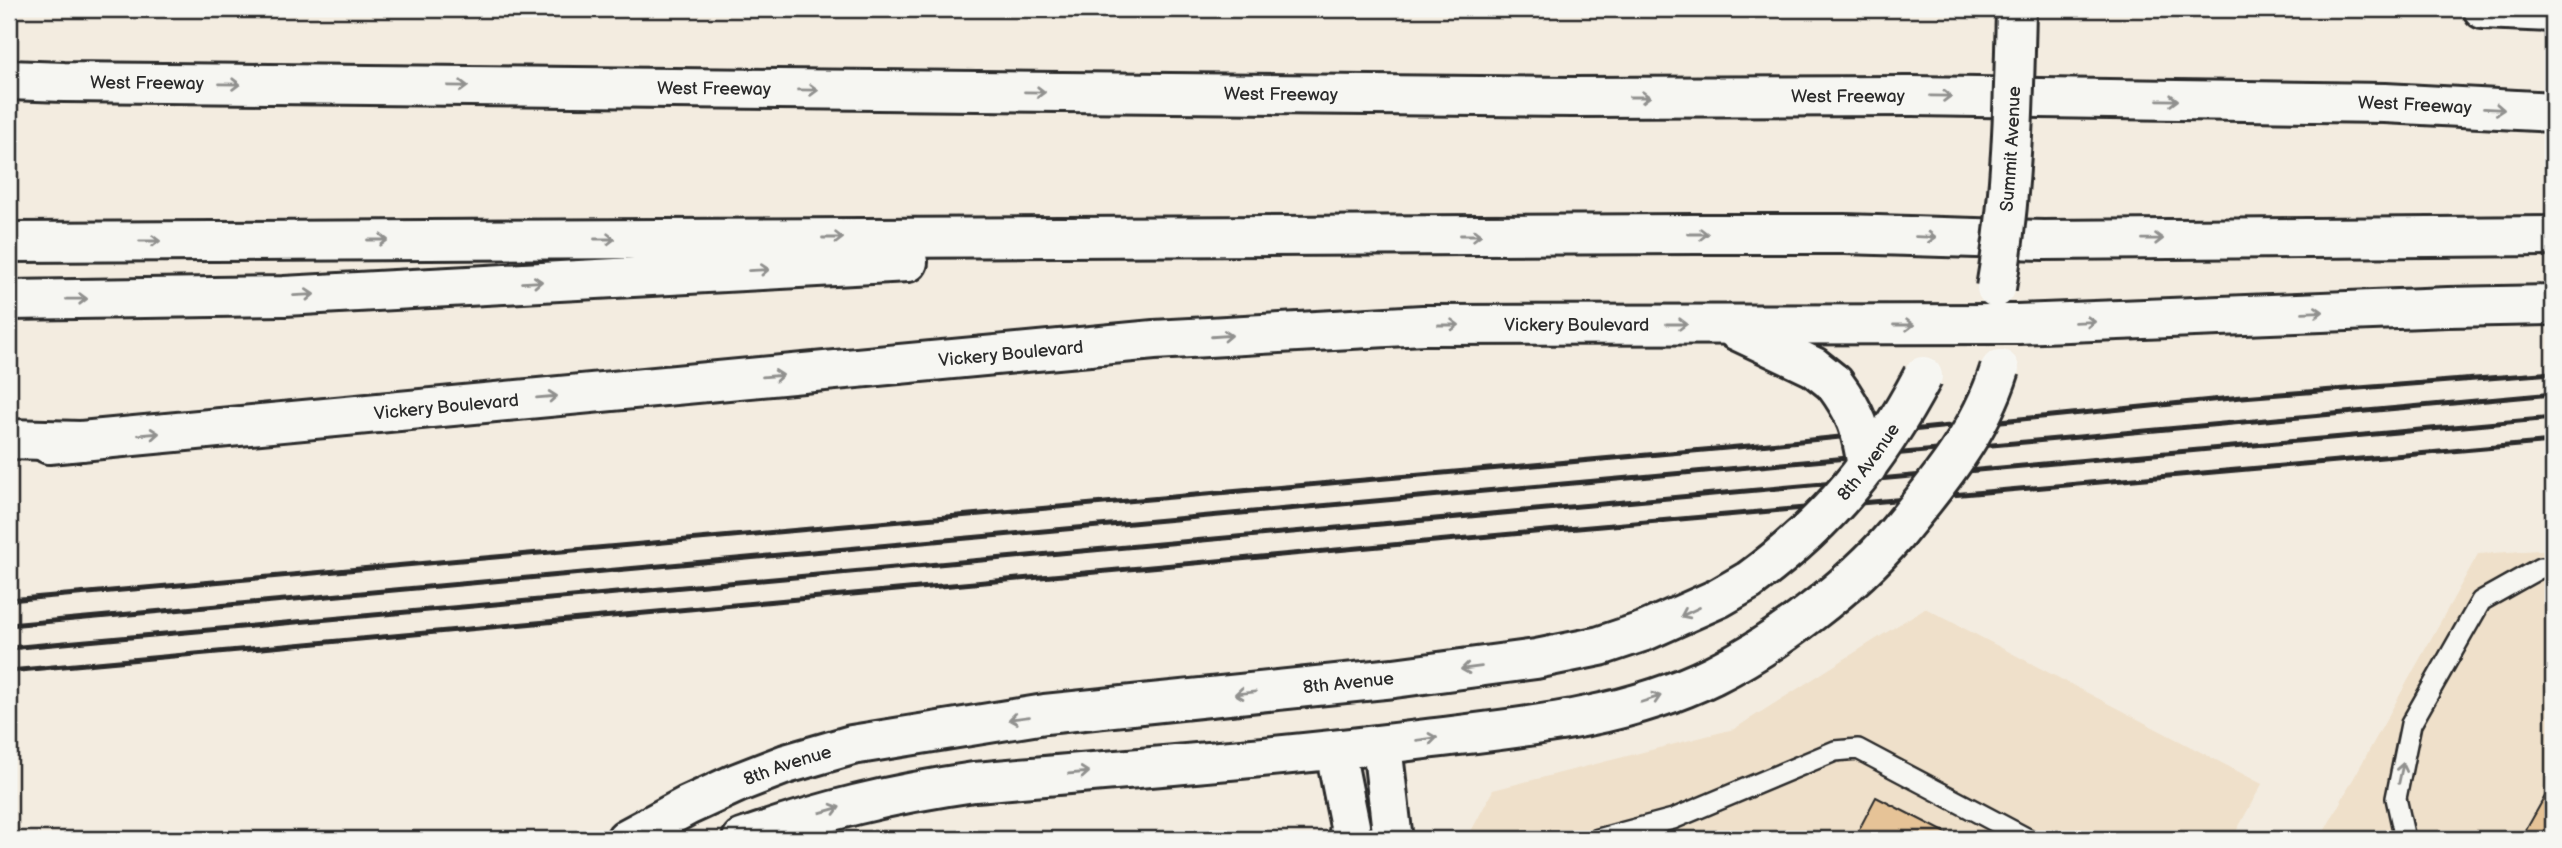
<svg xmlns="http://www.w3.org/2000/svg" width="2562" height="848" viewBox="0 0 2562 848" font-family="'Balsamiq Sans',sans-serif">
  <rect width="100%" height="100%" fill="#f3ece0"/>
  <filter id="ink" filterUnits="userSpaceOnUse"><feTurbulence type="fractalNoise" baseFrequency=".0143" numOctaves="2"/><feDisplacementMap in="SourceGraphic" scale="14" xChannelSelector="R" yChannelSelector="G"/><feConvolveMatrix kernelMatrix="1 2 1 2 8 2 1 2 1" color-interpolation-filters="sRGB"/></filter>
  <g filter="url(#ink)">
    <path fill="#efe0ca" d="M2553,549V839H2320L2478,554Z
      M1925,608L2262,784L2232,839H1467L1493,790L1734,729Z"/>
    <path fill="#e6c397" stroke="#2b2b2b" stroke-width="2" d="M2553,782V839H2521Z
      M1876,797L1958,839H1854Z
      M173,832L355,833L367,839H170Z"/>
    <g fill="none" stroke-linecap="round" stroke-linejoin="round">
      <defs>
        <path id="lane" d="M1598,839L1673,819L1835,751L1858,749L2028,839
          M2405,839L2396,798L2411,724L2481,601L2540,568H2553"/>
        <g id="secondary">
          <path d="M1736,330L1814,367L1834,383"/>
          <path id="s1" d="M49,444L1154,340L1423,325L2017,324"/>
          <path d="M1382,745L1392,832L1391,839"/>
          <path d="M1335,751L1350,826L1348,839"/>
          <path id="s2" d="M626,839L687,806L737,783L786,764L852,745L1045,714L1394,678L1536,659L1600,646L1645,631L1719,598L1750,580"/>
          <path d="M742,839C822,811 890,794 974,782C1124,769 1276,758 1426,739C1523,727 1624,719 1713,675C1774,645 1853,585 1896,534"/>
        </g>
        <g id="highway">
          <path d="M2483,9L2553,12"/>
          <path id="s3" d="M9,80L64,82L1572,97L1912,96L2385,103L2553,112"/>
          <path d="M9,242L1697,234H1844L2043,240L2553,236"/>
          <path d="M9,300L284,296L908,262"/>
          <path d="M2017,324L2448,307L2553,305"/>
          <path d="M9,439L81,441"/>
        </g>
      </defs>
      <use href="#lane" stroke="#2b2b2b" stroke-width="24"/>
      <use href="#secondary" stroke="#2b2b2b" stroke-width="44"/>
      <use href="#highway" stroke="#2b2b2b" stroke-width="44"/>
      <use href="#lane" stroke="#f6f6f2" stroke-width="19"/>
      <use href="#secondary" stroke="#f6f6f2" stroke-width="38"/>
      <use href="#highway" stroke="#f6f6f2" stroke-width="38"/>
      <path stroke="#2b2b2b" stroke-width="5" d="M9,600L1749,446L2242,397L2553,373
        M9,625L2553,394
        M9,648L2553,418
        M9,671L1567,529L2553,442"/>
      <defs>
        <g id="secondary-bridge">
          <path id="s4" d="M1996,288C2012,196 2014,102 2016,9"/>
          <path d="M1834,383C1857,414 1861,428 1867,467"/>
          <path d="M1896,534C1938,483 1980,433 2000,369"/>
          <path id="s5" d="M1750,580C1829,521 1877,463 1923,376"/>
        </g>
      </defs>
      <use href="#secondary-bridge" stroke="#2b2b2b" stroke-width="44" stroke-linecap="butt"/>
      <use href="#secondary-bridge" stroke="#f6f6f2" stroke-width="38"/>
    </g>
    <defs><path id="oneway-shaft" d="M-6 0H5M1.5-3L5.5 0L1.5 3" fill="none" stroke-width="1.6" stroke-linecap="round" stroke-linejoin="round" transform="scale(1.75)"/></defs>
    <g stroke="#90908e">
      <use href="#oneway-shaft" transform="translate(230 84) rotate(1)"/>
      <use href="#oneway-shaft" transform="translate(458 86) rotate(1)"/>
      <use href="#oneway-shaft" transform="translate(808 90) rotate(1)"/>
      <use href="#oneway-shaft" transform="translate(1035 92) rotate(1)"/>
      <use href="#oneway-shaft" transform="translate(1941 96) rotate(1)"/>
      <use href="#oneway-shaft" transform="translate(1640 97)"/>
      <use href="#oneway-shaft" transform="translate(2168 100) rotate(1)"/>
      <use href="#oneway-shaft" transform="translate(2494 109) rotate(3)"/>
      <use href="#oneway-shaft" transform="translate(1698 234)"/>
      <use href="#oneway-shaft" transform="translate(1471 235)"/>
      <use href="#oneway-shaft" transform="translate(1926 237) rotate(2)"/>
      <use href="#oneway-shaft" transform="translate(833 238)"/>
      <use href="#oneway-shaft" transform="translate(605 239)"/>
      <use href="#oneway-shaft" transform="translate(2153 239) rotate(-1)"/>
      <use href="#oneway-shaft" transform="translate(378 240)"/>
      <use href="#oneway-shaft" transform="translate(150 241)"/>
      <use href="#oneway-shaft" transform="translate(759 270) rotate(-3)"/>
      <use href="#oneway-shaft" transform="translate(532 282) rotate(-3)"/>
      <use href="#oneway-shaft" transform="translate(304 295) rotate(-3)"/>
      <use href="#oneway-shaft" transform="translate(77 299) rotate(-1)"/>
      <use href="#oneway-shaft" transform="translate(2313 312) rotate(-2)"/>
      <use href="#oneway-shaft" transform="translate(2085 322) rotate(-2)"/>
      <use href="#oneway-shaft" transform="translate(1677 324)"/>
      <use href="#oneway-shaft" transform="translate(1449 325)"/>
      <use href="#oneway-shaft" transform="translate(1904 325)"/>
      <use href="#oneway-shaft" transform="translate(1222 336) rotate(-4)"/>
      <use href="#oneway-shaft" transform="translate(773 376) rotate(-5)"/>
      <use href="#oneway-shaft" transform="translate(547 397) rotate(-5)"/>
      <use href="#oneway-shaft" transform="translate(149 434) rotate(-5)"/>
      <use href="#oneway-shaft" transform="translate(1690 612) rotate(155)"/>
      <use href="#oneway-shaft" transform="translate(1471 668) rotate(173)"/>
      <use href="#oneway-shaft" transform="translate(1245 693) rotate(174)"/>
      <use href="#oneway-shaft" transform="translate(1651 699) rotate(-18)"/>
      <use href="#oneway-shaft" transform="translate(1019 718) rotate(172)"/>
      <use href="#oneway-shaft" transform="translate(1427 739) rotate(-7)"/>
      <use href="#oneway-shaft" transform="translate(1079 773) rotate(-5)"/>
      <use href="#oneway-shaft" transform="translate(2401 773) rotate(-78)"/>
      <use href="#oneway-shaft" transform="translate(830 810) rotate(-16)"/>
    </g>
  </g>
  <g text-anchor="middle" stroke-width="5" stroke-linejoin="round" paint-order="stroke">
    <g font-size="18" fill="#2b2b2b" stroke="#f6f6f2">
      <text dy="6" stroke="none"><textPath href="#s3" startOffset="138">West Freeway</textPath></text>
      <text dy="6" stroke="none"><textPath href="#s3" startOffset="705">West Freeway</textPath></text>
      <text dy="6" stroke="none"><textPath href="#s3" startOffset="1272">West Freeway</textPath></text>
      <text dy="6" stroke="none"><textPath href="#s3" startOffset="1839">West Freeway</textPath></text>
      <text dy="6" stroke="none"><textPath href="#s3" startOffset="2406">West Freeway</textPath></text>
      <text dy="6" stroke="none"><textPath href="#s4" startOffset="140">Summit Avenue</textPath></text>
      <text dy="6" stroke="none"><textPath href="#s1" startOffset="1533">Vickery Boulevard</textPath></text>
      <text dy="6" stroke="none"><textPath href="#s1" startOffset="966">Vickery Boulevard</textPath></text>
      <text dy="6" stroke="none"><textPath href="#s1" startOffset="399">Vickery Boulevard</textPath></text>
      <text dy="6" stroke="none"><textPath href="#s5" startOffset="168">8th Avenue</textPath></text>
      <text dy="6" stroke="none"><textPath href="#s2" startOffset="746">8th Avenue</textPath></text>
      <text dy="6" stroke="none"><textPath href="#s2" startOffset="178">8th Avenue</textPath></text>
    </g>
  </g>
  <rect width="2562" height="848" fill="none" stroke="#f6f6f2" stroke-width="35"/>
  <rect x="18" y="18" width="2527" height="813" fill="none" stroke="#2b2b2b" stroke-width="2.5" filter="url(#ink)"/>
</svg>
